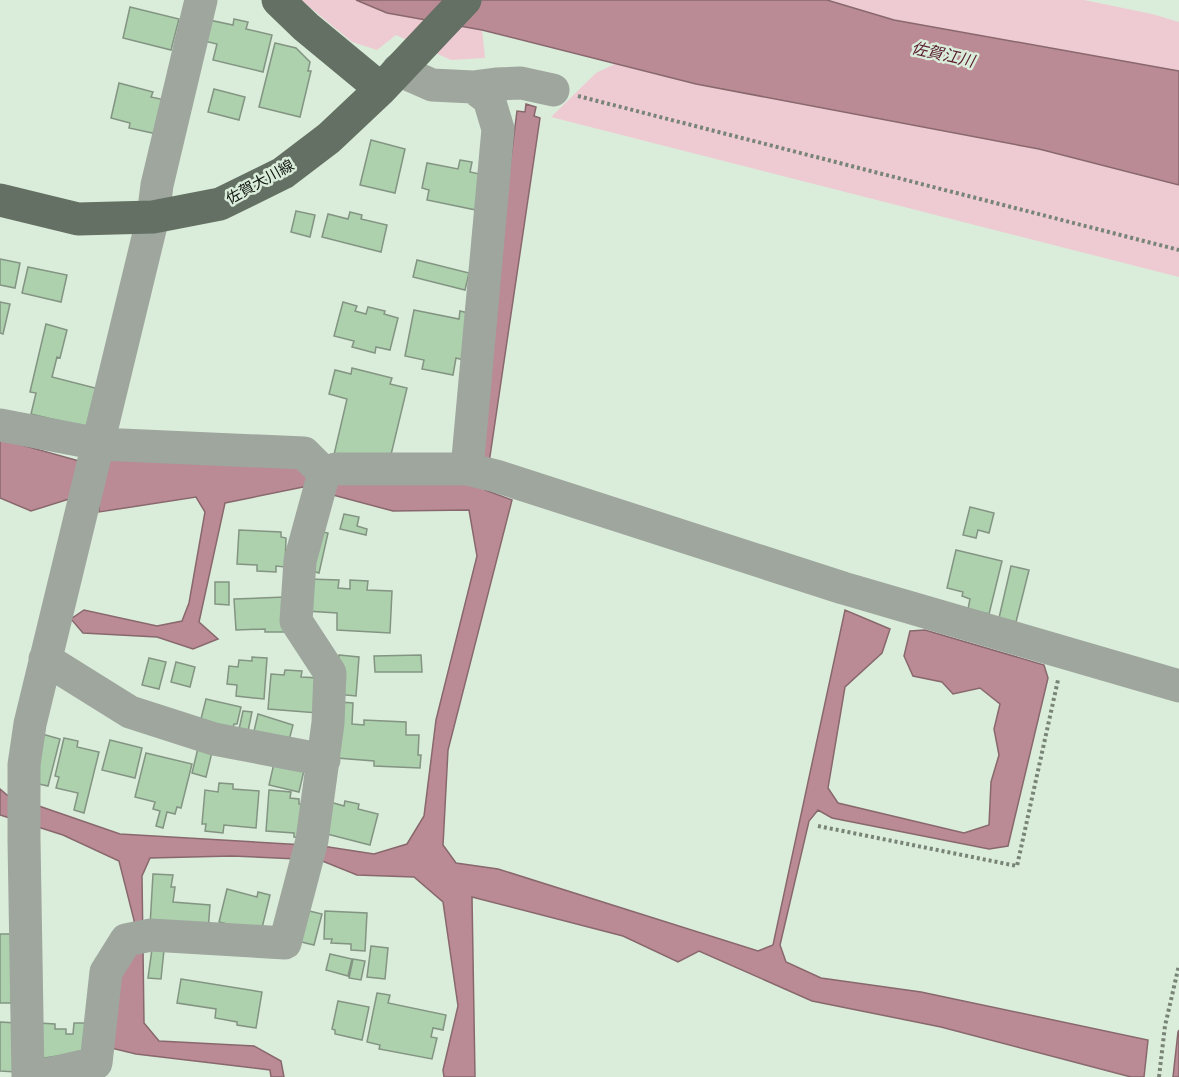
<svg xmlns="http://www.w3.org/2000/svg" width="1179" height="1077" viewBox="0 0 1179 1077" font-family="Ubuntu,'Noto Sans JP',sans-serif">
  <rect width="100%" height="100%" fill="#daecda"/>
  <path fill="#eecbd2" d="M301,0H356L387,13L482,30L485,58L451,60L396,35L377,50L352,42Z
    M827,0H1084L1152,14L1179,22V71L894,20Z
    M615,64L696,84L1039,149L1179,185V277L551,117L596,73Z"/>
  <path fill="#bb8b95" stroke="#88686d" stroke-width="1.5" d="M356,0H827L894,20L1179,71V185L1039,149L696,84L482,30L387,13Z
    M526,104L536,107L534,116L540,118L485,490L512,500L448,750L443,845L456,863L498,869L758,951L773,945L845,610L890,629L882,653L845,687L828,788L838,803L964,833L989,825L991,782L999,755L994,729L1000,704L980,688L953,694L942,682L913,676L904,656L910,631L925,630L1044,665L1048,678L1008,846L989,849L832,818L818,810L809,821L780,945L786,962L821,978L921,992L1148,1040L1144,1077H1131L941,1027L812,1001L699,951L678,962L623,936L472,897L475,1077H444L443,1070L458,1006L443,902L414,877L357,875L320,860L232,856L150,858L142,876L144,1023L159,1041L254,1046L281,1061L284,1077H271L270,1070L136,1054L111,1048L121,971L134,948V920L119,861L63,835L0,815V789L7,795L120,834L322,846L374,854L407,844L424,816L436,720L477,556L469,510L393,511L303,487L225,503L199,622L218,639L193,649L157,637L83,633L71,619L84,610L157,626L182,621L189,603L205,512L196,497L99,512V495L69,499L31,511L0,498V439L79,461L111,457L303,463L309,475L474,451L517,111L525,112Z
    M1179,1030V1077H1173L1178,1032Z"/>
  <path fill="#add0ad" stroke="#839483" stroke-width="1.5" d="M130,7L179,19L171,50L123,38Z
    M234,19L248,22L246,29L272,35L263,72L213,60L217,44L204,41L209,20L233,25Z
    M275,43L296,48L310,62L308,71H311L300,117L259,107Z
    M119,83L153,92L151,97L165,100L157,134L129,128L130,123L111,118Z
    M214,89L245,97L239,120L208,112Z
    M371,140L405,149L395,193L360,185Z
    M460,160L472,162L470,172L484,175L476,210L427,200L429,190L422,188L427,163L458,169Z
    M296,211L315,215L310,237L291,232Z
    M350,212L362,215L361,219L387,225L381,252L322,237L328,214L348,219Z
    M0,259L20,263L15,288L0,285Z
    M417,260L469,273L465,290L413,277Z
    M28,267L67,275L61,302L22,293Z
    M0,302L10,304L3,334L0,333Z
    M343,302L357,306L355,311L366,314L368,307L385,311L384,314L398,318L390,350L376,347L375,353L352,347L354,341L334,336Z
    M414,310L459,319L460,311L477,315L467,361L456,358L453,375L422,369L424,360L405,356Z
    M46,324L67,330L60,358L57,357L52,377L99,389L88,436L76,425L31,414L36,393L30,392Z
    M352,368L392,378L390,384L407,388L389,463L333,459L347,399L329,394L335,370L351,374Z
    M970,507L994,513L989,533L978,530L976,538L963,535Z
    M344,514L359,517L357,526L367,529L366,535L340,529Z
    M239,530L281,532V537L286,538L285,567L276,566V572L257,571V565L237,564Z
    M317,531L328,533L319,573L308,570Z
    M956,550L1002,561L989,614L968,609L970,599L962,596L963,592L947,588Z
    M1011,566L1029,570L1016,622L999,618Z
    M308,579L339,580L338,588L350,589V580L368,581L367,590L392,591L390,633L337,630V613L306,611Z
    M215,582H229V605L215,604Z
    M285,597L286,632H265V629L236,630L234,599Z
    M339,655L359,657L356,696L336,694Z
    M421,655L422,672H375L374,656Z
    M252,657L267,658L264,699L236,696L237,685L227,684L229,666L238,667L239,660L252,661Z
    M149,658L166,662L159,689L142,685Z
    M176,662L195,667L190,687L171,682Z
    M285,670L302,671L301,677L320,678L318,713L268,709L271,674L284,675Z
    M206,699L241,707L237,724H234L231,735L199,727Z
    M340,702L353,703L352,724L364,725V720L406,722V735H419L418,755H421L420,768L374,766V761L337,758Z
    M243,711L252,712L247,736L238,734Z
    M258,714L293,725L287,748L254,731Z
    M42,734L60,739L48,786L30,782Z
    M64,738L78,741L77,747L99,752L84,813L74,810L78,793L56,788L59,777L55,776Z
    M110,740L142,748L135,778L102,770Z
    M199,744L213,748L206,777L192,773Z
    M146,753L192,764L181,808L177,807L175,814L167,812L163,828L156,826L160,811L153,809L155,802L135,797Z
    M275,759L305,766L299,792L269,785Z
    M219,783L233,784V789L259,791L256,828L224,825L223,833L205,831L206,824H202L205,790L218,792Z
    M269,790L291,792L290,798L299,799V804H303V838L294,837V833L266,831Z
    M345,801L359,804L358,809L378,814L370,845L323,833L330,802L344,806Z
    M153,874L173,875L171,887H175L173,902L210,905L208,931L150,926Z
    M227,889L257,897L258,892L270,895L261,932L219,922Z
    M305,910L322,914L314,945L297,941Z
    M325,911L367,913L365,951L351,950V944L331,943L332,939H324Z
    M0,934H15L11,1003H0Z
    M371,946L388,948L385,979L367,977Z
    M152,949L164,950L161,979L148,978Z
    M330,954L352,959L348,976L326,970Z
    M353,959L365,961L361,980L349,978Z
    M181,979L262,992L256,1028L237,1025V1022L215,1018L216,1009L177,1003Z
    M377,993L390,995L388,1003L446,1015L443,1030L433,1028L431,1037L437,1038L432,1059L379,1049L380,1045L367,1042Z
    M338,1001L369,1007L362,1040L335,1034V1030L332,1029Z
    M0,1022L17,1023L16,1072L0,1071Z
    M39,1023L55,1024V1029H66V1034H73L74,1023H90V1051L38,1059Z"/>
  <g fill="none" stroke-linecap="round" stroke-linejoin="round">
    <path stroke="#788478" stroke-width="4" stroke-dasharray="3 3" stroke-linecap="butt" d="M578,96L1179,250
      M818,826L1017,866L1058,680
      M1159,1077L1165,1026L1179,965"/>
    <path stroke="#9ea69e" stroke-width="33" d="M398,70L432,85L473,87L496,84L521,83L553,90
      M0,425L99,444L304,453L324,473
      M467,469L498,129L489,99L473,87
      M324,473L336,469H467L496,476L843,588L1179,686
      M45,659L130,712L214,739L324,760
      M28,1077L24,839V765L30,724L153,217L157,185L201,0
      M35,1077L96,1063L106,972L126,940L151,935L285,943L312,840L328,723L330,673L296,621L300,561L324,473"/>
    <path stroke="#637063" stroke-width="33" d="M278,0L306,27L381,89
      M0,200L78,219L153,217L220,204L283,173L329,138L381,89L465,0"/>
  </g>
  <g text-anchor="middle" stroke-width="5" stroke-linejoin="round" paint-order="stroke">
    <g font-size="15" fill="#101610" stroke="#daecda">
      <text transform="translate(260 182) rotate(-29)" y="5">佐賀大川線</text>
    </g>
    <g font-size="16" font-style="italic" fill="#5a1e30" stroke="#daecda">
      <text transform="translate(943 54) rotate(13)" y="6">佐賀江川</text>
    </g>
  </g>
</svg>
